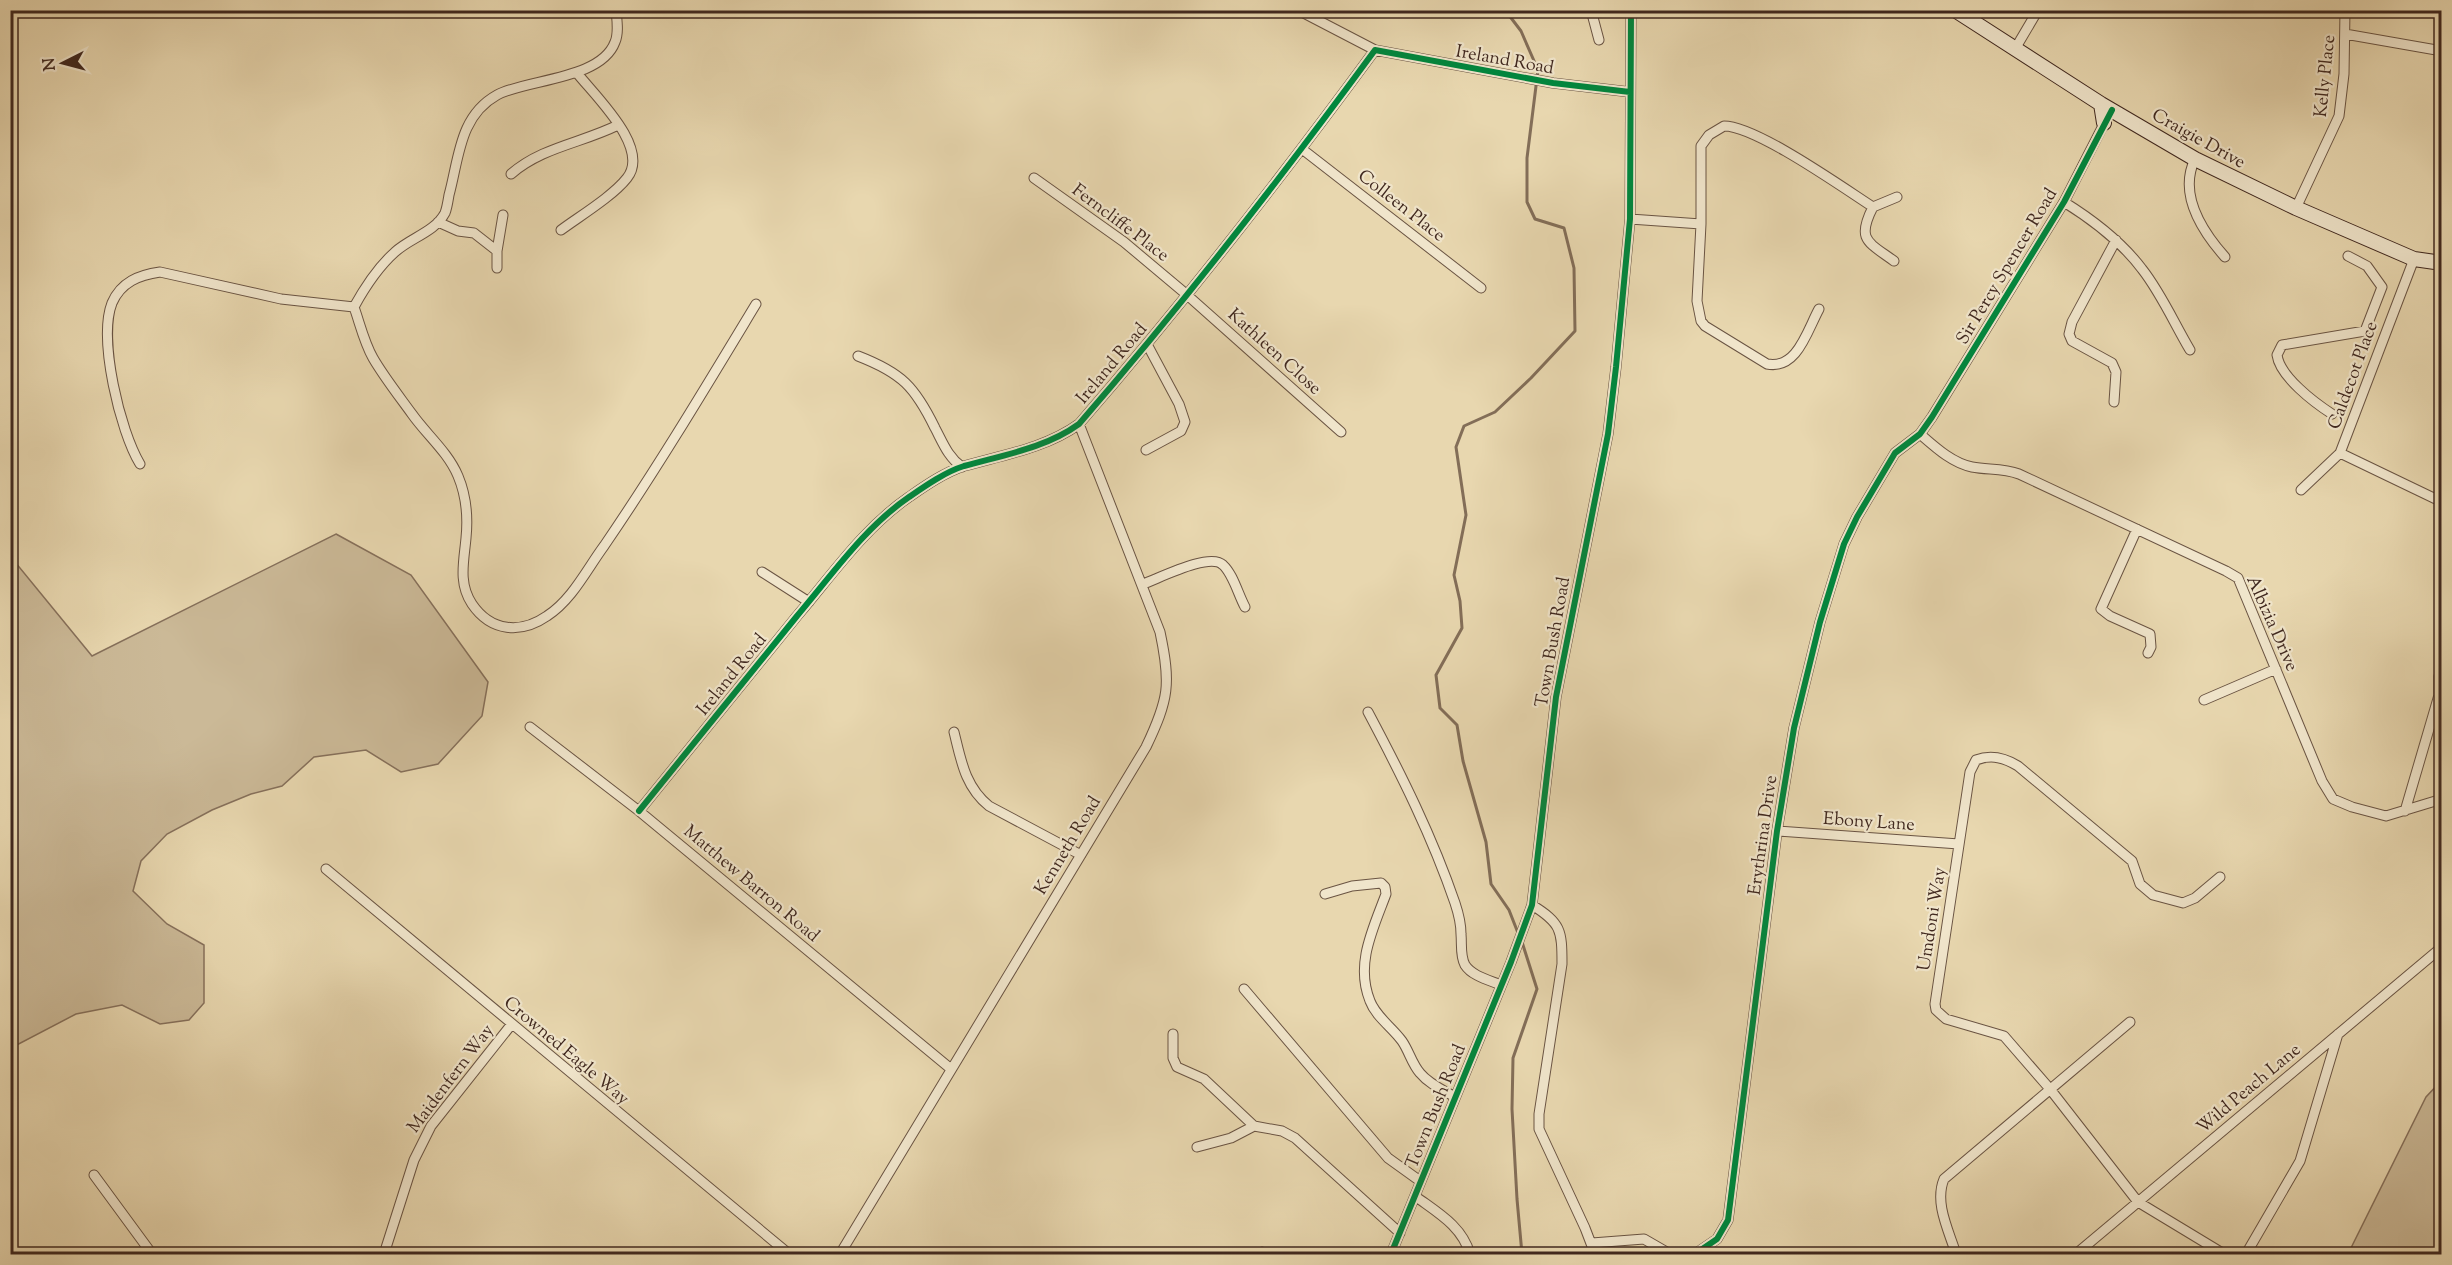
<svg xmlns="http://www.w3.org/2000/svg" width="2452" height="1265" viewBox="0 0 2452 1265" font-family="'Sorts Mill Goudy',serif">
  <rect width="100%" height="100%" fill="#e8d7af"/>
  <filter id="stains"><feTurbulence type="fractalNoise" baseFrequency=".00333" numOctaves="4"/><feColorMatrix values="0 0 0 0 .2 0 0 0 0 .09 0 0 0 0 .02 0 0 0 .5 -.17"/></filter>
  <radialGradient id="worn" r=".72"><stop offset=".6" stop-color="#630" stop-opacity="0"/><stop offset="1" stop-color="#630" stop-opacity=".3"/></radialGradient>
  <path fill="#cbb997" stroke="#86705b" stroke-width="1.5" d="M336,534L411,575L488,682L482,716L438,764L401,772L366,750L314,757L282,786L251,794L212,810L167,834L141,861L133,891L167,924L204,945V1003L189,1020L160,1024L122,1005L76,1014L11,1048V557L92,656Z
    M2441,1081V1254H2348L2426,1097Z"/>
  <g fill="none" stroke-linecap="round" stroke-linejoin="round">
    <path stroke="#836e58" stroke-width="3" d="M1505,10L1521,31L1538,70L1527,158V202L1535,219L1564,228L1574,268L1575,331L1531,378L1495,412L1464,426L1456,447L1466,515L1454,575L1460,601L1462,628L1436,675L1440,708L1457,725L1463,761L1486,842L1491,884L1509,910L1518,933
      M1522,942L1537,989L1513,1058L1512,1109L1517,1199L1522,1254"/>
    <defs>
      <path id="street" d="M1298,10L1375,50
        M1591,10L1599,40
        M2345,34L2442,51
        M2015,49L2038,10
        M1302,149L1481,288
        M2195,159C2178,194 2202,231 2225,257
        M511,174C542,147 582,143 618,125
        M1034,178L1124,242L1186,294L1341,432
        M2064,202C2093,220 2121,241 2142,269C2161,293 2174,323 2190,350
        M2296,208L2339,116L2344,74L2345,10
        M1630,219L1701,224
        M438,222L458,231L474,233L497,251
        M561,230C580,216 613,196 627,178C651,148 595,96 577,73
        M1894,261C1868,242 1856,240 1873,207L1897,197
        M497,268V251L503,215
        M354,307C365,287 377,268 395,252C410,238 435,232 445,213C447,208 448,201 449,195C459,159 459,116 497,95C526,79 601,80 615,42C619,33 617,21 616,10
        M1819,309C1807,331 1797,370 1767,364L1705,326L1701,321L1697,301L1701,224V146L1709,135L1724,126C1756,126 1842,187 1873,207
        M858,356C902,373 915,387 935,428C943,443 948,457 962,467
        M2114,402L2116,372L2112,363L2072,341L2069,334L2072,322L2116,240
        M2332,414C2315,403 2280,377 2277,355L2282,345L2365,331L2382,287L2367,266L2348,256
        M1920,434C1935,447 1952,463 1972,467C1988,470 2003,468 2019,474L2226,571L2238,578L2322,781L2333,799L2352,807L2386,816L2442,799
        M1146,450L1181,431L1185,422L1179,404L1148,346
        M2340,453L2442,502
        M140,464C120,431 98,339 112,303C121,282 139,275 160,272L281,299L354,307C360,324 364,342 373,358C384,377 399,396 412,414C426,434 448,452 458,476C466,495 468,518 466,538C464,561 458,583 472,604C491,632 521,634 547,616C572,600 587,569 604,546C658,467 707,385 756,304
        M2301,490L2340,453L2414,259
        M2137,529L2101,609L2110,616L2150,634L2151,647L2148,653
        M762,572L809,602
        M1143,584C1160,578 1210,552 1223,565C1233,574 1238,594 1245,607
        M2204,700L2276,669
        M1368,712C1401,774 1432,836 1455,903C1458,912 1461,924 1461,934C1462,945 1460,956 1465,965C1472,976 1489,980 1501,985
        M530,727L639,811L951,1069
        M954,732C961,760 965,787 989,806L1081,855
        M639,811C692,746 744,681 797,616C832,575 864,528 909,497C925,486 945,472 964,466C1003,455 1046,448 1079,424C1183,304 1281,178 1375,50L1553,83L1630,92
        M2405,811L2439,695V676
        M1777,831L1959,844
        M326,869L789,1254
        M2220,877L2195,898L2183,903L2153,895L2140,884L2132,861L2018,766C2005,758 1992,754 1976,760L1970,772L1935,1004L1936,1010L1946,1019L2004,1036L2050,1089L2138,1202L2224,1254
        M1325,894L1352,886L1381,883L1385,887L1386,894C1373,929 1355,964 1370,1001C1376,1017 1392,1027 1402,1041C1409,1051 1412,1064 1420,1073C1429,1084 1443,1090 1455,1097
        M1532,905C1561,923 1562,930 1562,964L1539,1114V1129L1585,1228L1595,1254
        M1244,989L1388,1158L1420,1181
        M1173,1034V1058L1177,1067L1204,1079L1254,1126
        M1197,1147L1231,1138L1254,1126L1282,1131L1295,1138L1400,1233
        M94,1175L152,1254
        M1415,1196C1438,1213 1462,1226 1470,1254
        M1592,1243L1644,1239L1670,1254
        M1262,1252L1264,1254
        M384,1254L414,1160L431,1126L511,1025
        M840,1254L1146,747C1169,699 1171,684 1160,632L1079,424
        M1391,1254L1511,962L1532,905L1556,697L1608,434L1616,367L1630,219L1631,10
        M1695,1254L1717,1239L1728,1220L1777,831L1794,728L1820,622L1844,544L1857,517L1895,453L1920,434L1932,417L2064,202L2107,118
        M1956,1254C1949,1231 1934,1203 1944,1179L2130,1022
        M2076,1254L2442,947
        M2246,1254L2300,1161L2338,1034"/>
      <path id="secondary" d="M1955,10L2101,104L2195,159L2296,208L2414,259L2442,263
        M2101,104L2104,123"/>
    </defs>
    <use href="#street" stroke="#6a5443" stroke-width="11"/>
    <use href="#secondary" stroke="#40281f" stroke-width="16"/>
    <use href="#street" stroke="#f0e5cb" stroke-width="9"/>
    <use href="#secondary" stroke="#f0e5cb" stroke-width="14"/>
    <defs>
      <path id="cycleway" d="M639,811C692,746 744,681 797,616C832,575 864,528 909,497C925,486 945,472 964,466C1003,455 1046,448 1079,424C1183,304 1281,178 1375,50L1553,83L1630,92
        M1391,1254L1511,962L1532,905L1556,697L1608,434L1616,367L1630,219L1631,10
        M1695,1254L1717,1239L1728,1220L1777,831L1794,728L1820,622L1844,544L1857,517L1895,453L1920,434L1932,417L2064,202L2112,110"/>
    </defs>
    <use href="#cycleway" stroke="#f0e5cb" stroke-width="10"/>
    <use href="#cycleway" stroke="#00873e" stroke-width="6"/>
  </g>
  <g text-anchor="middle" stroke-width="4.5" stroke-linejoin="round" paint-order="stroke">
    <g font-size="18" fill="#40281f" stroke="#f0e5cb">
      <text transform="translate(1505 59) rotate(10)" y="6">Ireland Road</text>
      <text transform="translate(2324 76) rotate(-84)" y="6">Kelly Place</text>
      <text transform="translate(2199 138) rotate(29)" y="6">Craigie Drive</text>
      <text transform="translate(1402 205) rotate(38)" y="6">Colleen Place</text>
      <text transform="translate(1121 222) rotate(37)" y="6">Ferncliffe Place</text>
      <text transform="translate(2006 266) rotate(-59)" y="6">Sir Percy Spencer Road</text>
      <text transform="translate(1275 351) rotate(42)" y="6">Kathleen Close</text>
      <text transform="translate(1111 363) rotate(-50)" y="6">Ireland Road</text>
      <text transform="translate(2352 375) rotate(-70)" y="6">Caldecot Place</text>
      <text transform="translate(2273 623) rotate(66)" y="6">Albizia Drive</text>
      <text transform="translate(1552 642) rotate(-80)" y="6">Town Bush Road</text>
      <text transform="translate(731 674) rotate(-51)" y="6">Ireland Road</text>
      <text transform="translate(1869 821) rotate(4)" y="6">Ebony Lane</text>
      <text transform="translate(1762 835) rotate(-82)" y="6">Erythrina Drive</text>
      <text transform="translate(1067 845) rotate(-59)" y="6">Kenneth Road</text>
      <text transform="translate(752 883) rotate(40)" y="6">Matthew Barron Road</text>
      <text transform="translate(1931 919) rotate(-81)" y="6">Umdoni Way</text>
      <text transform="translate(567 1050) rotate(40)" y="6">Crowned Eagle Way</text>
      <text transform="translate(450 1078) rotate(-53)" y="6">Maidenfern Way</text>
      <text transform="translate(2248 1088) rotate(-40)" y="6">Wild Peach Lane</text>
      <text transform="translate(1435 1106) rotate(-68)" y="6">Town Bush Road</text>
    </g>
  </g>
  <rect width="2452" height="1265" fill="none" stroke="#e8d7af" stroke-width="36"/>
  <rect x="12" y="12" width="2428" height="1241" fill="none" stroke="#40281f" stroke-width="3"/>
  <rect x="18" y="18" width="2416" height="1229" fill="none" stroke="#40281f" stroke-width="1.5"/>
  <g transform="translate(63 63) rotate(264)" stroke="#f0e5cb" stroke-width="4.5" paint-order="stroke">
  <path d="M0-4.5L10 22L0 15L-10 22Z" fill="#40281f"/>
  <text y="-9" font-size="16" font-weight="bold" text-anchor="middle" fill="#40281f">N</text>
  </g>
  <rect width="100%" height="100%" filter="url(#stains)"/>
  <rect width="100%" height="100%" fill="url(#worn)"/>
</svg>
